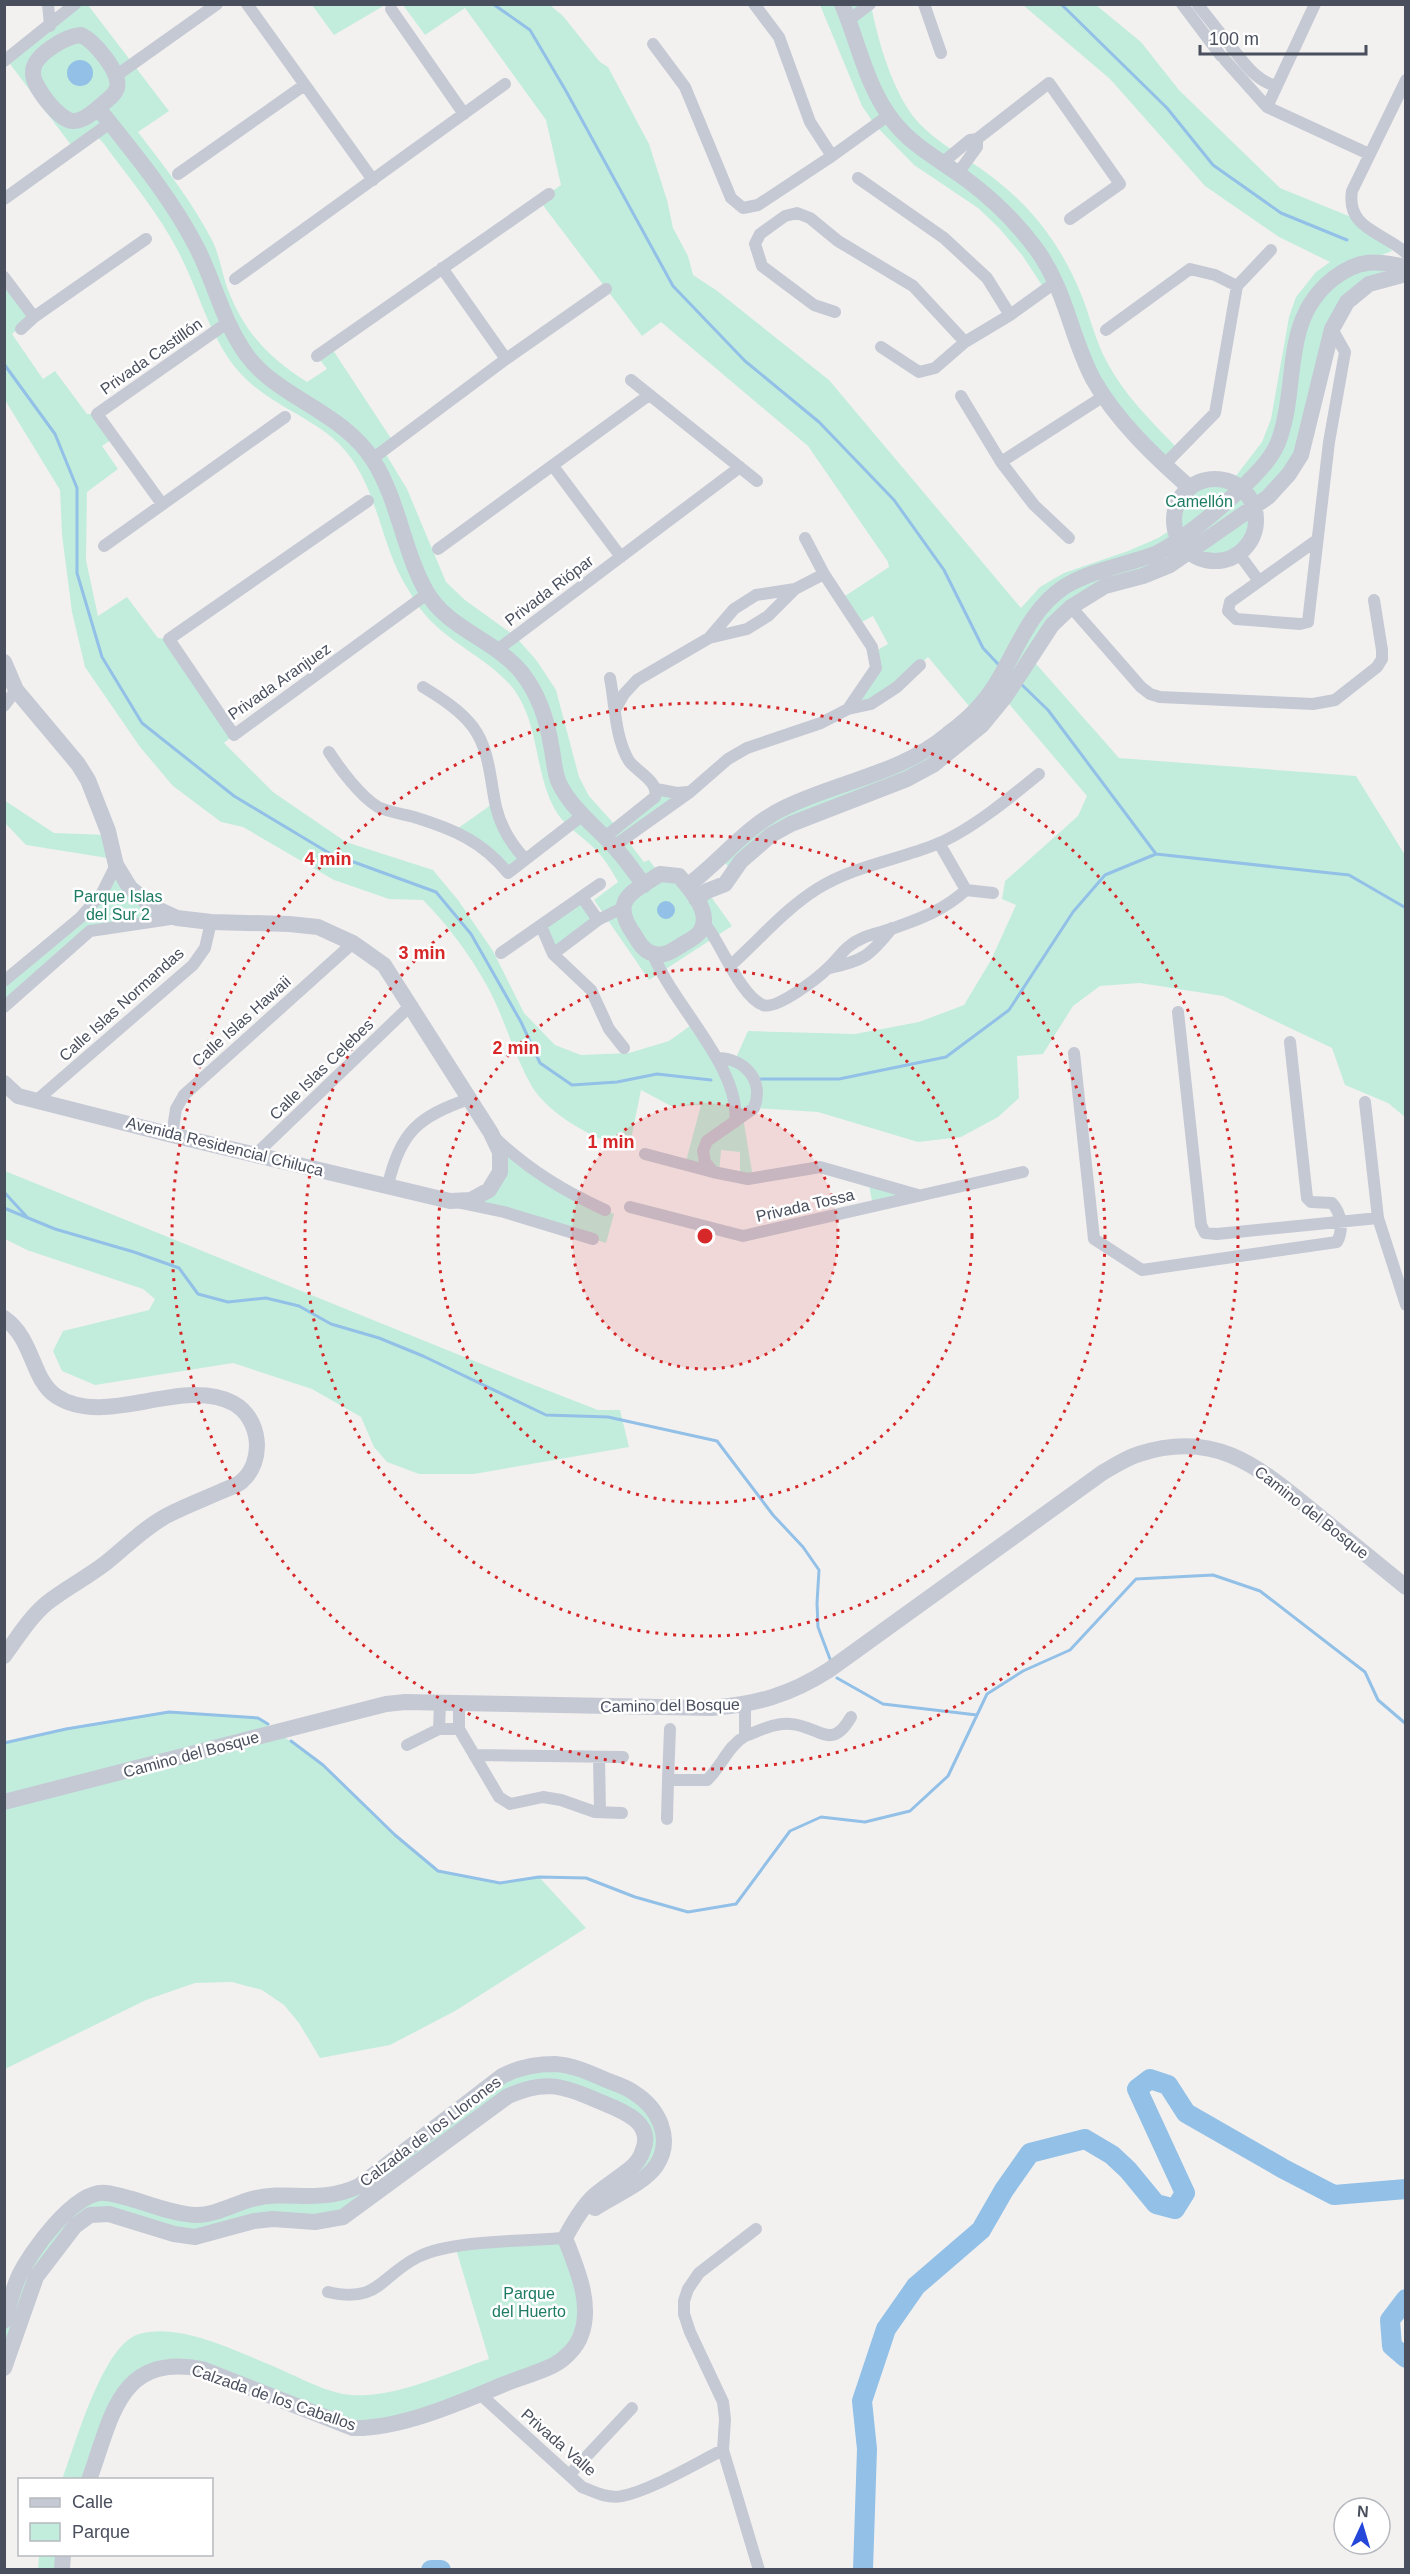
<svg xmlns="http://www.w3.org/2000/svg" width="1410" height="2574" viewBox="0 0 1410 2574" font-family="Helvetica,sans-serif">
  <rect width="100%" height="100%" fill="#f3f1f0"/>
  <path fill="#c2eddd" d="M76,5H88L169,111L138,132C165,167 193,203 213,242C220,257 222,274 228,290C245,333 269,358 307,382L327,369L317,356L331,347L394,443L384,451L407,489L446,582L465,600L515,636L537,661L556,690L579,777L589,796L617,827L663,794L674,796L627,840L644,862L649,860L660,874L707,891L732,926L649,980L594,900L618,882C611,869 604,858 594,848C582,836 566,827 557,813C533,774 541,724 512,687C484,654 439,640 415,601C409,591 402,580 397,569C380,532 374,487 348,454C321,419 272,408 241,374C211,341 201,297 182,259C162,217 131,181 104,144L95,134L74,149L7,60Z
    M312,5H385L334,35Z
    M403,5H550L563,16L600,62L608,67L649,144L667,200L673,228L688,256L693,275L716,290L829,380L1021,608L1040,587L1064,573L1128,551L1158,538L1174,528C1171,494 1200,472 1232,481L1262,442L1271,419L1289,317L1296,297L1316,272L1330,262L1279,237L1205,186L1110,79L1023,5H1096L1141,42L1179,90L1280,188L1356,219L1377,233L1392,251L1369,260L1393,264L1347,302L1301,455L1255,507C1257,554 1232,570 1189,553L1086,596L1030,657L1119,758L1356,776L1405,855V1117L1388,1103L1345,1085L1332,1048L1223,996L1140,983L1100,986L1073,1006L1043,1054L1017,1056L1019,1098L998,1117L961,1137L918,1142L818,1112L754,1108L743,1117L753,1178H740V1152L721,1150L719,1174L685,1165L701,1105L671,1106L641,1090L629,1149C597,1141 548,1115 531,1085C513,1053 504,1016 486,984C469,954 447,924 423,900L389,899L334,880L243,827L221,822L173,786L140,747L85,667L72,612L62,535L60,490L5,400L4,287L33,318L12,334L43,379L55,371L87,414H97L114,438L102,446L118,469L87,492L86,560L98,616L127,597L158,638L169,639L234,735L224,743L273,792L346,842L433,870L458,900L493,951L524,1013L555,1045L581,1055L629,1053L669,1041L694,1023L717,1058L735,1060L748,1031L855,1034L919,1022L964,1005L991,960L1016,905L1002,899L1005,881L1078,816L1087,796L1004,698L957,748L809,816L731,870L722,859L752,828L904,762L973,711L928,657L896,686L851,707L863,690L874,652L888,644L873,616L858,624L842,598L889,567L888,562L808,446L661,322L642,336L539,200L561,185L546,120L465,8L425,35Z
    M820,5H871C878,41 893,94 918,122C928,133 942,143 955,152L943,162L958,173L968,160C1021,194 1057,235 1081,294C1090,316 1095,340 1107,362C1125,396 1152,422 1179,450L1164,465L1104,396L1056,282L1045,290L1022,255L999,228L978,208L914,165L875,125L862,106Z
    M4,800L54,833L109,835L114,859L26,845L5,823Z
    M495,802L525,859L508,873L454,831Z
    M116,865L177,918L90,931L5,1007L4,981L81,917Z
    M582,897L598,920L553,954L541,926Z
    M500,1152L561,1189L614,1214L606,1243L471,1200L489,1190Z
    M5,1171L521,1380L598,1410H620L629,1447L474,1474H419L387,1462L374,1447L361,1417L312,1389L233,1363L95,1385L62,1371L53,1351L63,1331L149,1310L155,1299L143,1289L27,1250L5,1239Z
    M868,1180L919,1195L873,1206Z
    M169,1712L258,1718L323,1765L395,1835L438,1871L500,1883L539,1877L586,1928L455,2011L390,2045L320,2058L299,2023L284,2005L262,1990L232,1982L195,1983L146,2000L5,2069V1743L66,1729Z
    M535,2065L632,2091L665,2141L639,2180L633,2167L643,2127L576,2091L523,2089L355,2210L211,2234L90,2215L48,2260L5,2368V2321L19,2276L90,2195L180,2213L344,2193L502,2076Z
    M565,2238L583,2291L570,2353L373,2428L182,2365L130,2384L89,2479L62,2480C75,2445 103,2344 139,2334C180,2322 238,2352 275,2367C299,2377 326,2393 352,2395C396,2398 447,2373 489,2359L455,2246Z
    M39,2555H63L62,2569L38,2570Z"/>
  <path fill="#92c0e7" d="M67 73a13 13 0 1 1 26 0a13 13 0 1 1-26 0Z
    M657 910a9 9 0 1 1 18 0a9 9 0 1 1-18 0Z"/>
  <g fill="none" stroke-linecap="round" stroke-linejoin="round">
    <path stroke="#92c0e7" stroke-width="3" d="M493,4L530,30L566,91L673,286L745,361L819,422L894,500L944,570L983,648L998,664
      M1061,4L1167,108L1213,165L1281,213L1347,240
      M4,364L55,434L77,488V573L102,657L142,723L234,796L329,853L436,892L471,934L521,1022L540,1063L572,1085L617,1082L657,1074L711,1080
      M1021,684L1048,710L1156,854
      M757,1079H839L946,1057L1009,1010L1073,912L1105,875L1156,854L1349,875L1406,908
      M4,1192L27,1217
      M4,1208L55,1229L134,1252L179,1268L198,1294L228,1302L266,1298L299,1306L331,1324L379,1338L423,1356L546,1415L608,1417L717,1441L773,1515L803,1547L819,1570L817,1603L818,1627L830,1659
      M837,1678L883,1704L977,1715
      M291,1741L323,1765L395,1835L438,1871L500,1883L539,1877L586,1878L635,1897L688,1912L736,1904L790,1831L821,1817L865,1822L910,1811L948,1776L987,1694L1023,1671L1070,1650L1136,1579L1213,1575L1260,1591L1365,1672L1378,1700L1406,1724
      M4,1743L66,1729L169,1712L258,1718L268,1724"/>
    <path stroke="#92c0e7" stroke-width="20" d="M1406,2299L1390,2320L1392,2346L1406,2358
      M431,2570H441
      M863,2570L867,2449L862,2401L886,2329L916,2286L981,2230L1004,2190L1030,2153L1085,2139L1112,2155L1128,2170L1156,2204L1175,2209L1185,2193L1137,2089L1150,2079L1168,2085L1186,2113L1282,2168L1334,2195L1406,2189"/>
    <path stroke="#c5c9d4" stroke-width="12" d="M48,4L50,26
      M247,4L373,180
      M754,4L779,37L810,122L832,156
      M924,4L941,53
      M1182,4L1221,56
      M1198,5L1228,43
      M391,9L464,114
      M849,20L870,4
      M653,44L685,87L731,198L743,208L758,205L832,156L889,115
      M1231,47C1244,62 1256,82 1277,86
      M1225,60L1267,107L1369,154
      M4,61L75,4
      M117,75L217,4
      M1406,80L1352,191C1346,229 1383,232 1406,253
      M1267,107L1315,4
      M942,163L970,140L977,139L1049,83L1120,184L1070,219
      M958,173L977,147V139
      M178,174L303,86
      M858,178L944,238L987,278L1010,315
      M4,199L110,123
      M442,268L506,359
      M4,277L34,317L21,329
      M235,279L505,84
      M835,312L814,305L762,266L755,244L760,234L785,216L797,213L810,218L838,241L913,286L965,342
      M34,317L146,239
      M1106,330L1190,269L1215,275L1237,286
      M881,347L919,372L935,368L965,342L1010,315L1056,282
      M317,356L549,194
      M631,380L757,481
      M961,396L1001,462L1034,505L1069,538
      M372,459L506,359L606,289
      M1001,462L1104,396
      M1164,465L1215,413L1237,286L1271,250
      M553,466L621,557
      M368,501L169,639L234,735L427,594
      M162,504L97,414L227,323
      M1317,540L1230,602L1228,611L1236,619L1300,624L1308,622L1329,442L1345,352L1332,329
      M104,546L285,417
      M438,549L649,395
      M1239,554L1259,581
      M1071,607L1141,687L1150,694L1160,697L1313,704L1335,700L1377,667L1382,659V650L1374,600
      M709,638L734,609L756,595L795,589
      M497,650L740,467
      M423,687C441,698 460,710 473,727C490,750 490,780 496,807C501,828 511,844 525,859
      M4,706L16,690
      M616,708L624,694L637,680L709,638L747,629L768,616L795,589L824,574
      M848,709L871,704L897,687L920,665
      M329,752C340,769 360,796 378,807C388,812 403,814 414,817C453,829 482,841 508,873L583,815
      M656,789L677,793L688,792
      M605,837L655,797C659,781 637,772 629,761C615,738 615,704 610,678
      M939,843L966,890
      M614,846L690,792L728,759L747,748L821,723L848,709L876,668L872,647L824,574L805,538
      M966,890L993,893
      M582,897L598,920
      M705,924C721,943 740,996 763,1005C777,1010 818,978 829,967C836,961 841,953 848,947C862,935 877,934 894,928C922,918 944,910 966,890
      M541,926L553,954L591,990L609,1029L624,1048
      M501,953L600,884
      M553,954L598,920L622,908
      M653,954C672,1004 742,1069 735,1122
      M731,965C759,940 785,909 817,889C853,866 898,860 937,844C971,830 1011,797 1039,774
      M829,968C863,961 870,956 892,928
      M4,981L81,917L102,893L116,865
      M4,1007L90,931L177,918
      M1178,1012L1201,1225L1205,1233L1217,1234L1378,1218
      M1074,1053L1094,1239L1142,1270L1337,1242C1344,1229 1341,1213 1332,1203L1311,1202L1307,1198L1290,1042
      M717,1058C744,1058 765,1080 754,1108L707,1141L703,1151L705,1162L713,1172L748,1179L820,1167L918,1195
      M37,1100L193,965L205,948L211,922
      M1365,1102L1378,1218L1406,1305
      M172,1135L176,1109L184,1095L353,943
      M496,1139C531,1171 562,1190 605,1210
      M645,1154L713,1172
      M255,1155L410,1006
      M388,1185C400,1132 419,1116 469,1099
      M461,1203L504,1212L593,1239
      M630,1207L743,1236L1023,1172
      M745,1705V1736C759,1731 776,1722 791,1724C819,1726 831,1752 851,1717
      M439,1729L440,1703
      M459,1729V1704
      M670,1729L668,1780H707C722,1766 727,1747 745,1736
      M407,1745L439,1729H459L499,1797L510,1804L543,1797L561,1800L595,1812L622,1813
      M474,1755L623,1757
      M599,1757L600,1812
      M667,1819L668,1780
      M756,2229L699,2273L688,2289L684,2301V2314L690,2332L723,2402L725,2419L723,2450L759,2570
      M328,2292C379,2304 380,2276 418,2257C451,2240 526,2241 565,2238
      M480,2394L582,2487C594,2492 608,2499 622,2496C650,2491 696,2463 723,2450
      M569,2475L632,2408"/>
    <path stroke="#c5c9d4" stroke-width="16" d="M842,4C859,44 866,86 893,121C912,146 942,161 967,180C994,200 1017,223 1037,250C1067,293 1070,335 1093,379C1116,420 1154,456 1189,487
      M81,35C94,41 121,72 117,88C115,94 110,98 105,102C97,109 85,121 74,121C60,122 32,86 33,72C33,55 66,36 81,35Z
      M98,108C133,152 171,197 197,248C215,283 222,320 246,354C276,397 342,411 373,460C399,501 403,550 426,591C447,629 496,640 522,673C539,695 547,719 551,745C554,758 554,772 559,783C572,810 598,828 617,850C627,861 635,873 644,885
      M1174 520a41 41 0 1 1 82 0a41 41 0 1 1-82 0Z
      M4,662L16,690L78,764L88,780L108,831L116,865L130,888L153,907L177,918L211,922L289,924L318,927L353,943L384,965L491,1133L500,1152V1172L489,1190L471,1200L450,1201L172,1135L18,1096L4,1083
      M660,874L679,876C691,890 714,915 699,933C695,938 686,942 680,946C672,951 665,956 655,954C645,953 640,944 635,936C609,900 631,893 660,874Z
      M687,886C721,861 747,825 786,807C840,781 902,773 948,734C960,725 973,714 982,703C1013,667 1022,615 1064,587C1091,570 1126,565 1155,554C1180,543 1223,506 1244,486C1258,472 1274,457 1280,437C1299,381 1281,319 1334,278C1359,259 1376,260 1406,267
      M696,899L707,891L725,884L741,861L771,835L791,824L907,779L933,765L982,725L1005,697L1052,625L1071,607L1105,586L1143,576L1170,565L1268,497L1289,474L1301,455L1332,329L1347,302L1369,284L1406,274
      M4,1318C34,1339 31,1379 56,1396C106,1429 181,1376 233,1403C261,1418 265,1461 242,1481C237,1486 228,1488 222,1491C204,1499 185,1506 168,1515C145,1527 127,1546 107,1562C88,1577 66,1588 47,1603C30,1617 18,1637 4,1656
      M4,1802L386,1704L405,1702L712,1708C757,1704 790,1695 829,1670L1102,1473C1114,1466 1126,1458 1139,1454C1213,1430 1255,1464 1309,1508C1341,1534 1373,1560 1406,1587
      M4,2321C9,2307 12,2292 18,2278C29,2253 76,2188 106,2193C136,2197 164,2213 195,2215C213,2216 234,2204 252,2199C290,2189 318,2205 359,2186L502,2076C519,2067 535,2064 555,2064C572,2065 588,2072 604,2079C613,2083 625,2086 633,2092C659,2108 674,2139 656,2166C643,2184 613,2196 595,2208
      M4,2368L36,2277L75,2226L90,2215L109,2214L174,2234L195,2237L254,2221L273,2219L315,2222L343,2217L508,2096C544,2080 562,2085 596,2100C617,2109 655,2120 643,2150C641,2157 637,2163 631,2168C619,2178 605,2186 594,2196C582,2207 573,2223 565,2238C576,2267 593,2303 581,2335C577,2347 565,2359 554,2365C538,2373 519,2378 502,2385C459,2403 400,2429 353,2428L202,2369C118,2353 112,2418 89,2480
      M62,2570L63,2554"/>
  </g>
  <circle cx="705" cy="1236" r="133" fill="#d62828" fill-opacity=".12"/>
  <g fill="none" stroke="#d62828" stroke-width="3" stroke-dasharray="3 6">
    <circle cx="705" cy="1236" r="133"/>
    <circle cx="705" cy="1236" r="267"/>
    <circle cx="705" cy="1236" r="400"/>
    <circle cx="705" cy="1236" r="533"/>
  </g>
  <g text-anchor="middle" stroke-width="5" stroke-linejoin="round" paint-order="stroke">
    <g font-size="16" fill="#494f5d" stroke="#fff">
      <text transform="translate(151 356) rotate(-35)" y="6">Privada Castillón</text>
      <text transform="translate(549 590) rotate(-37)" y="6">Privada Riópar</text>
      <text transform="translate(279 681) rotate(-35)" y="6">Privada Aranjuez</text>
      <text transform="translate(121 1004) rotate(-42)" y="6">Calle Islas Normandas</text>
      <text transform="translate(241 1021) rotate(-42)" y="6">Calle Islas Hawaii</text>
      <text transform="translate(321 1069) rotate(-44)" y="6">Calle Islas Celebes</text>
      <text transform="translate(225 1146) rotate(14)" y="6">Avenida Residencial Chiluca</text>
      <text transform="translate(805 1205) rotate(-13)" y="6">Privada Tossa</text>
      <text transform="translate(1312 1512) rotate(38)" y="6">Camino del Bosque</text>
      <text transform="translate(670 1705) rotate(-1)" y="6">Camino del Bosque</text>
      <text transform="translate(191 1754) rotate(-15)" y="6">Camino del Bosque</text>
      <text transform="translate(430 2131) rotate(-37)" y="6">Calzada de los Llorones</text>
      <text transform="translate(274 2397) rotate(19)" y="6">Calzada de los Caballos</text>
      <text transform="translate(559 2442) rotate(41)" y="6">Privada Valle</text>
    </g>
    <g font-size="16" fill="#1d7b63" stroke="#fff">
      <text x="1199" y="507">Camellón</text>
      <text x="118" y="902">Parque Islas<tspan x="118" dy="18">del Sur 2</tspan></text>
      <text x="529" y="2299">Parque<tspan x="529" dy="18">del Huerto</tspan></text>
    </g>
  </g>
  <circle cx="705" cy="1236" r="9" fill="#d62828" stroke="#fff" stroke-width="3"/>
  <g font-size="18" text-anchor="middle" font-weight="bold" fill="#d62828" stroke="#fff" stroke-width="5" stroke-linejoin="round" paint-order="stroke">
    <text x="328" y="865">4 min</text>
    <text x="422" y="959">3 min</text>
    <text x="516" y="1054">2 min</text>
    <text x="611" y="1148">1 min</text>
  </g>
  <rect width="1410" height="2574" fill="none" stroke="#494f5d" stroke-width="12"/>
  <rect x="18" y="2478" width="195" height="78" fill="#ffffff" stroke="#b6b9be" stroke-width="1.5"/>
  <rect x="30" y="2498" width="30" height="9" fill="#c5c9d4" stroke="#b6b9be" stroke-width="1.5"/>
  <text x="72" y="2508" font-size="18" fill="#494f5d">Calle</text>
  <rect x="30" y="2523" width="30" height="18" fill="#c2eddd" stroke="#b6b9be" stroke-width="1.5"/>
  <text x="72" y="2538" font-size="18" fill="#494f5d">Parque</text>
  <g transform="translate(1362 2526) rotate(4)"><circle r="28" fill="#ffffff" stroke="#b6b9be" stroke-width="1.5"/>
  <path d="M0-4.5L10 22L0 15L-10 22Z" fill="#2447d9"/>
  <text y="-9" font-size="16" font-weight="bold" text-anchor="middle" fill="#494f5d">N</text>
  </g>
  <path d="M1200 45v9h166v-9" fill="none" stroke="#494f5d" stroke-width="3"/>
  <text x="1209" y="45" font-size="18" fill="#494f5d" stroke="#ffffff" stroke-width="4.5" paint-order="stroke">100 m</text>
</svg>
